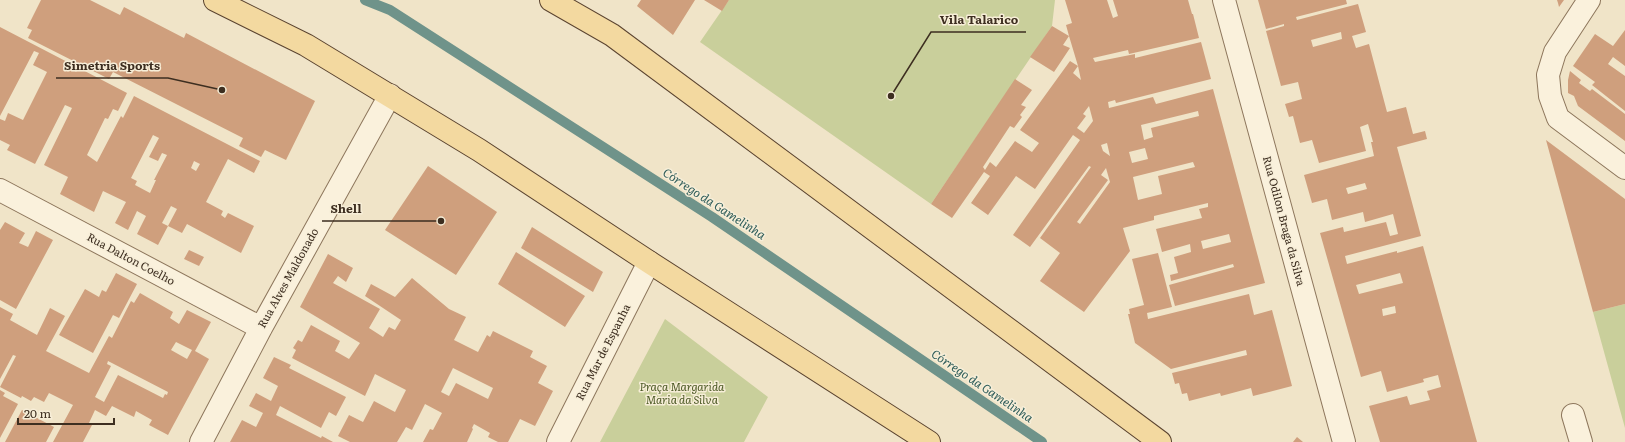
<svg xmlns="http://www.w3.org/2000/svg" width="1625" height="442" viewBox="0 0 1625 442" font-family="Literata,serif">
  <rect width="100%" height="100%" fill="#f0e4c8"/>
  <path fill="#c9cf9b" d="M729,0H1055L1052,26L931,204L700,42Z
    M1625,304V428L1593,312Z
    M665,319L768,397L744,442H600Z"/>
  <g fill="none" stroke-linecap="round" stroke-linejoin="round">
    <path stroke="#6f938a" stroke-width="10" d="M365,0L390,10L712,217L1042,442"/>
  </g>
  <path fill="#cf9f7d" fill-rule="evenodd" d="M41,0H90L120,15L124,7L184,38L186,33L315,101L286,160L265,150L261,157L239,146L243,138L113,72L109,79L28,38L32,30L27,28Z
    M641,0H695L673,35L637,6Z
    M704,0H729L722,11Z
    M1065,0H1107L1113,18L1118,16L1113,0H1188L1192,14H1193L1199,38L1129,54L1128,50L1093,58L1095,62L1135,54V58L1201,42L1211,79L1116,103L1115,100L1108,102L1109,108L1153,97L1156,104L1213,89L1265,283L1175,306L1169,285L1234,267L1233,264L1171,281L1170,275L1178,273L1174,257L1191,252L1190,244L1162,252L1156,229L1202,218L1199,209L1208,207V203L1154,216V220L1123,228L1130,251L1084,312L1040,281L1060,253L1040,238L1091,167L1089,166L1030,247L1013,235L1080,140L1073,135L1035,189L1016,176L988,215L971,203L990,176L984,172L952,218L931,204L1015,79L1032,90L1021,105L1026,107L1020,115L1022,117L1014,128L1010,126L983,167L985,170L990,162L996,167L1015,141L1032,152L1039,143L1020,130L1070,61L1078,66L1073,73L1081,80L1078,66L1069,36L1063,45L1070,48L1054,72L1030,57L1052,26L1069,36L1066,25L1072,23ZM1089,106L1093,121L1084,133L1077,128L1086,116L1083,114ZM1198,111L1199,116L1151,128L1153,137L1144,140L1141,125ZM1107,143L1110,156L1103,151L1101,145ZM1145,148L1148,159L1132,163L1129,152ZM1193,162L1195,167L1158,176L1162,194L1138,200L1133,177ZM1106,168L1110,182L1080,224L1077,222L1108,180L1101,175ZM1229,234L1231,242L1203,249L1201,241Z
    M1258,0H1346L1347,4L1296,17L1297,20L1358,4L1366,32L1352,36L1356,48L1369,44L1387,112L1406,107L1413,134L1425,131L1427,139L1397,147L1421,236L1345,256L1347,264L1397,251V253L1423,246L1477,442H1380L1369,406L1407,396L1410,405L1430,400L1427,391L1441,387L1438,375L1423,379L1424,382L1387,392L1381,371L1361,377L1320,233L1343,227L1344,232L1386,222L1390,236L1398,234L1393,214L1365,222L1363,212L1332,220L1327,199L1312,203L1304,175L1374,156L1371,142H1373L1368,124L1360,127L1366,151L1319,163L1312,140L1300,143L1293,116L1289,117L1285,104L1302,99L1298,82L1281,86L1266,31L1284,26V24L1266,29ZM1341,32L1342,39L1313,47L1311,40ZM1365,183L1367,189L1348,194L1346,188ZM1400,273L1403,283L1359,294L1356,285ZM1395,306L1396,313L1383,316L1382,309Z
    M1557,0H1564L1559,7L1558,3Z
    M0,27L127,93L118,111L113,109L108,119L105,118L87,155L97,162L121,116L123,118L134,96L260,161L254,173L228,159L206,202L223,211L221,215L225,218L228,213L254,226L241,253L187,224L182,233L168,226L177,209L171,206L162,223L168,226L158,245L137,234L146,216L137,211L128,230L115,223L126,202L103,191L94,212L60,194L68,177L44,165L72,108L65,105L35,164L7,150L10,145L0,140V119L5,121L8,113L23,120L47,72L33,65L39,53L34,51L0,116ZM153,135L159,138L149,157L158,161L162,153L167,155L154,180H156L150,193L135,185L137,181L131,178ZM194,161L200,164L196,171L191,168Z
    M1625,30V66L1613,57L1608,64L1625,76V111L1592,85L1595,82L1573,66L1595,34L1613,46Z
    M1570,71L1581,80L1579,83L1590,91L1592,89L1625,114V141L1578,106L1574,96L1568,93V80Z
    M1546,140L1625,199V304L1593,312Z
    M428,166L497,212L456,275L385,230Z
    M5,222L25,233L19,243L28,247L36,231L53,240L16,309L0,300V230Z
    M532,227L603,272L593,292L521,248Z
    M189,250L204,257L199,266L184,259Z
    M516,252L585,296L565,327L498,284Z
    M1158,253L1172,307L1147,313L1148,319L1249,294L1254,315L1272,310L1292,386L1253,396L1251,388L1221,396L1220,393L1189,401L1187,393L1182,394L1179,383L1175,384L1172,373L1247,355L1246,350L1171,369L1135,343L1128,314H1130L1129,309L1144,305L1132,259Z
    M328,254L353,268L346,282L338,276L333,283L380,309L369,328L383,337L389,327L395,330L401,320L365,296L371,284L395,297L412,278L449,309L466,317L454,340L478,352L487,335L490,337L493,331L533,351L530,357L547,366L538,383L553,391L535,426L520,419L508,442H498L488,437L490,433L474,424L472,428L473,429L467,442H423L430,429L433,430L442,413L425,404L412,430L406,427L397,442H350L338,436L349,415L363,422L374,401L395,412L406,390L375,374L365,396L292,358L296,350L293,348L298,340L302,342L311,325L340,341L335,351L349,359L360,343L300,307ZM453,368L493,388L488,399L456,383L449,396L441,392Z
    M116,273L137,284L119,318L113,315L93,353L59,335L85,289L99,297L102,290L106,292Z
    M140,293L173,312L170,318L179,324L187,310L211,322L195,351L209,359L168,435L149,425L152,420L136,411L134,417L112,406L106,416L95,410L89,423L92,425L83,442H53L73,405L49,393L44,402L34,397L31,401L22,396L21,398L0,387L16,356L13,355L0,379V307L13,314L10,320L37,335L50,308L65,316L46,351L89,373L109,336L112,338L131,301L134,303ZM176,342L192,350L187,359L171,350ZM108,361L168,392L167,395L165,394L163,398L118,375L104,402L95,397L111,366L107,364Z
    M274,357L291,365L289,368L346,397L336,416L329,412L321,428L280,406L276,415L321,438L322,436L333,442H230L242,420L256,427L263,413L249,406L256,393L271,401L278,386L263,378Z
    M0,390L5,393L3,396L18,404L0,438Z
    M22,410L54,427L46,442H5Z
    M1297,437L1303,442H1293Z"/>
  <g fill="none" stroke-linecap="round" stroke-linejoin="round">
    <defs>
      <path id="minor" d="M1224,0L1344,442
        M1589,0L1555,52L1548,75L1550,96L1558,118L1625,168
        M0,190L261,328
        M1573,415L1581,442
        M201,442L261,328L390,95
        M558,442L649,262"/>
      <path id="major" d="M215,0L306,45L479,150L649,262L929,442
        M551,0L612,35L1160,442"/>
    </defs>
    <use href="#minor" stroke="#8d765c" stroke-width="24"/>
    <use href="#major" stroke="#5b4430" stroke-width="24"/>
    <use href="#minor" stroke="#faf1dc" stroke-width="22"/>
    <use href="#major" stroke="#f3d9a0" stroke-width="22"/>
  </g>
  <g text-anchor="middle" stroke-width="3" stroke-linejoin="round" paint-order="stroke">
    <g font-size="11" fill="#3d2e20" stroke="#f7eed8">
      <text transform="translate(1284 221) rotate(75)" y="4">Rua Odilon Braga da Silva</text>
      <text transform="translate(131 259) rotate(28)" y="4">Rua Dalton Coelho</text>
      <text transform="translate(288 278) rotate(-61)" y="4">Rua Alves Maldonado</text>
      <text transform="translate(603 352) rotate(-63)" y="4">Rua Mar de Espanha</text>
    </g>
    <g font-size="11" font-style="italic" fill="#4d5a26" stroke="#f7eed8">
      <text x="682" y="391">Praça Margarida<tspan x="682" dy="13">Maria da Silva</tspan></text>
    </g>
    <g font-size="12" font-style="italic" fill="#2f5d5a" stroke="#f7eed8">
      <text transform="translate(714 204) rotate(33)" y="4">Córrego da Gamelinha</text>
      <text transform="translate(982 386) rotate(34)" y="4">Córrego da Gamelinha</text>
    </g>
  </g>
  <path fill="none" stroke="#3d2e20" stroke-width="1.5" d="M891 96L931 32H1026M222 90L168 78H56M441 221L369 221H322"/>
  <g fill="#3d2e20" stroke="#f7eed8" stroke-width="1.5">
    <circle cx="891" cy="96" r="4"/>
    <circle cx="222" cy="90" r="4"/>
    <circle cx="441" cy="221" r="4"/>
  </g>
  <g font-size="12" text-anchor="middle" font-weight="bold" fill="#3d2e20" stroke="#f7eed8" stroke-width="3" stroke-linejoin="round" paint-order="stroke">
    <text x="979" y="24">Vila Talarico</text>
    <text x="112" y="70">Simetria Sports</text>
    <text x="346" y="213">Shell</text>
  </g>
  <path d="M18 418v6h96v-6" fill="none" stroke="#3d2e20" stroke-width="2"/>
  <text x="24" y="418" font-size="12" fill="#3d2e20" stroke="#f7eed8" stroke-width="3" paint-order="stroke">20 m</text>
</svg>
